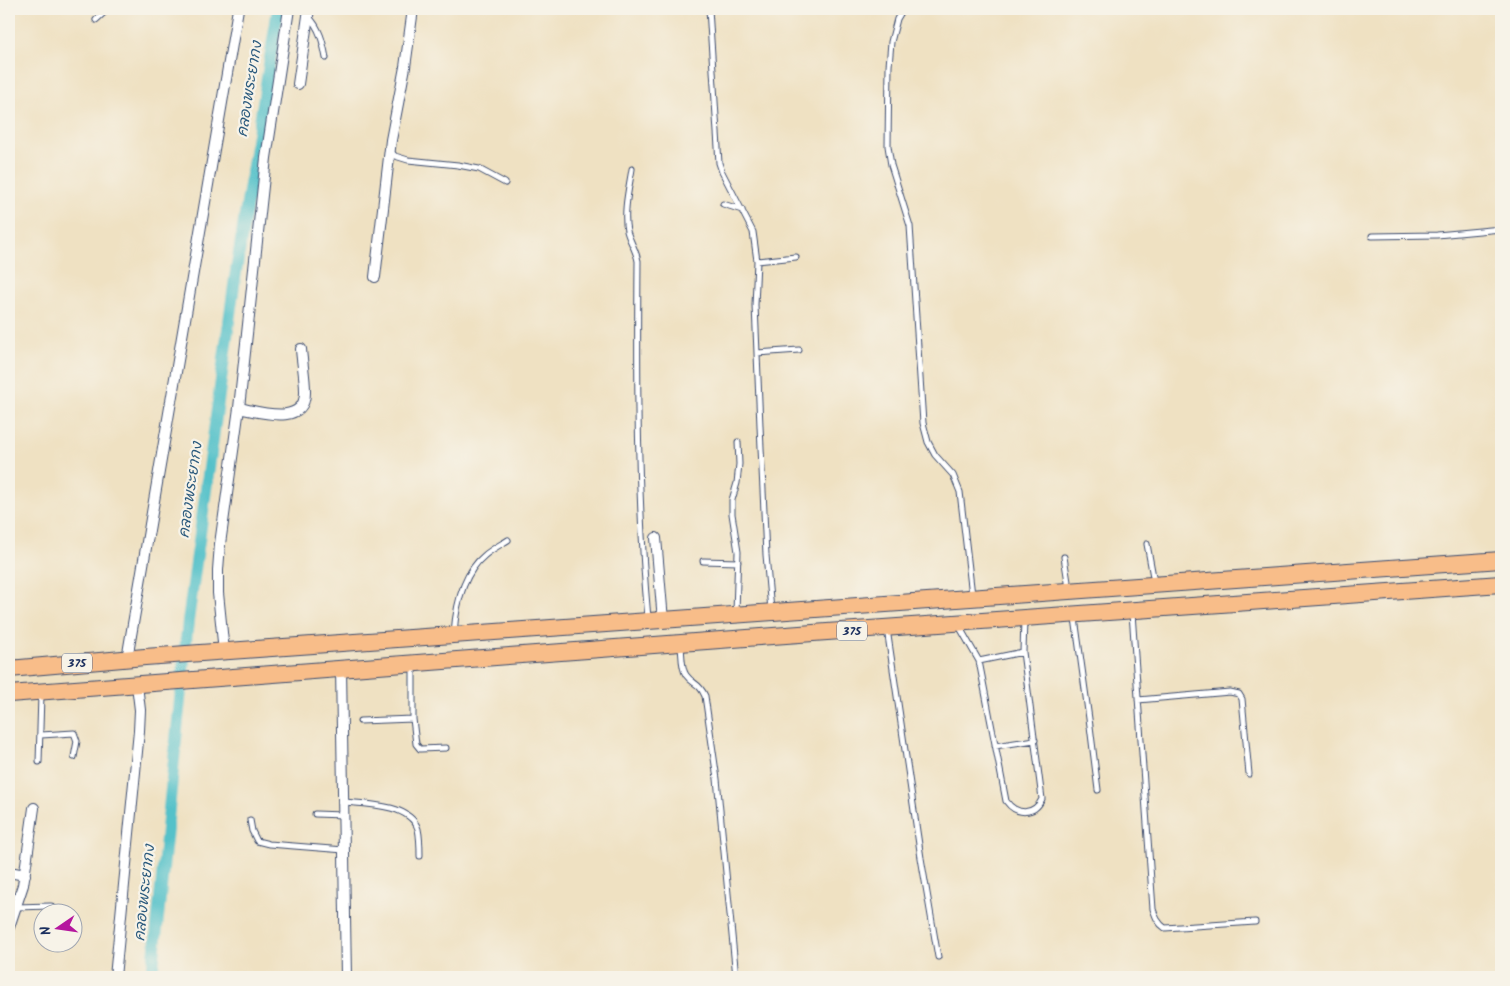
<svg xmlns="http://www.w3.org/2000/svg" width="1510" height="986" viewBox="0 0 1510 986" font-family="Kalam,'Playpen Sans Thai',sans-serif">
  <rect width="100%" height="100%" fill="#f7f3e8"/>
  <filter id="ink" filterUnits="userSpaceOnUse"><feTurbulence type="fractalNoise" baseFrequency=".02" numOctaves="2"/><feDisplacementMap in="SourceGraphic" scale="10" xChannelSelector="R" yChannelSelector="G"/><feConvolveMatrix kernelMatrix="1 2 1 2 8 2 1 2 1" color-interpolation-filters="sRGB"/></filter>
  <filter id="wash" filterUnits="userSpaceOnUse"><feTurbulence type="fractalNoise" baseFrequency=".0096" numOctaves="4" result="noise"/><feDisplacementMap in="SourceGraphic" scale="20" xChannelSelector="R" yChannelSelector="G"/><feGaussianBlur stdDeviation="1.12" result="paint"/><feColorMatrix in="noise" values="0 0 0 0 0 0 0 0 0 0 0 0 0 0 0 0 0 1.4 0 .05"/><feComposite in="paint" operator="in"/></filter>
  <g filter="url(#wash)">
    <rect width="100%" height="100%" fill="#efe1c2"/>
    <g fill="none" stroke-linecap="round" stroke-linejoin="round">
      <path stroke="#54c1c9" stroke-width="12" d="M152,977L188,621L235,278L278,9"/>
    </g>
  </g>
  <g filter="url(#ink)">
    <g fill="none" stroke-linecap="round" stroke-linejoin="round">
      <defs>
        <path id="lane" d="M709,9L719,163L722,172L753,232L757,261L755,305L760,426L766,555L771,610
          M903,9L897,19L891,42L889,66L888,146L891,165L910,226L923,423L928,442L935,455L953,475L960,492L972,595
          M308,16C320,28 323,42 326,58
          M96,20L108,9
          M390,151L395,156L408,160L458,165L479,169L505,183
          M632,169C629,188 623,212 627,231C630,242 636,250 638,261C637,380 637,499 648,618
          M723,204L742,210
          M1372,236L1437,235L1501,229
          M757,261L796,257
          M757,353L799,350
          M1147,544L1154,582
          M1064,557L1069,588
          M703,561L738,562
          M736,612L738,552L732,514V500L737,483L739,464L738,442
          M1132,613L1153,909C1156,918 1158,923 1165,928L1255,922
          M1075,618L1090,726L1098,790
          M959,626L979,661L1006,801C1016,815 1034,816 1042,799L1023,652L1024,620
          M887,629L921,858L938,957
          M454,633C456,606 463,573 485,555C492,549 500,545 508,540
          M681,646C682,654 681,668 686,675C693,685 699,682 705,696L717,779L736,977
          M979,661L1023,652
          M1138,700L1230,692L1239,694L1242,699L1249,774
          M413,719L416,744L420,749L446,748
          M360,721L413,719V666
          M41,735L74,733L77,741L74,757
          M995,746L1035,740
          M39,762L41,695
          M344,802C365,804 410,804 418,829C420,838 420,847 420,856
          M315,814L343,815
          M250,820L252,831L257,841L269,844L344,850
          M16,907L51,906"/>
        <path id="street" d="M298,84L309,9
          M375,277L391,140L405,67L413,9
          M239,408C260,412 306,427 305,391C305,377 302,363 301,349
          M656,538L663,620
          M224,652L218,593V570L220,544L239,408L266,158L289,9
          M127,659L238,9
          M341,668L346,977
          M9,872L25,875
          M9,927L23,885L34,808
          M115,977L139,731L140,710L137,685"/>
        <path id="primary" d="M9,669L145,657L1501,560
          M9,694L813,633L1501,584"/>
      </defs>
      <use href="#lane" stroke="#3b4a6d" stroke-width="7"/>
      <use href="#street" stroke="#3b4a6d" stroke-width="12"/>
      <use href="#primary" stroke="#3b4a6d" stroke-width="18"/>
      <use href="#lane" stroke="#fff" stroke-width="5"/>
      <use href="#street" stroke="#fff" stroke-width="10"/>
      <use href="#primary" stroke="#f8bd89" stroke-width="16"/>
    </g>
  </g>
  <g text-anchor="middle" stroke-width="4.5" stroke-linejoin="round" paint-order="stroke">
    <g fill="#f7f3e8" stroke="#5d6a87" stroke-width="1">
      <rect x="837" y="621.5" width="30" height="19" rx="4"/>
      <rect x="62" y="653.5" width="30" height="19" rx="4"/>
    </g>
    <g font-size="12" font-weight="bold" fill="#1b2f5e">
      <text x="852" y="635">375</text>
      <text x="77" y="667">375</text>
    </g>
    <g font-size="15" font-style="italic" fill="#2c5b7e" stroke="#f7f3e8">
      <text transform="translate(249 89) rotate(-81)" y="5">คลองพระยากง</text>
      <text transform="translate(190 490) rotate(-82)" y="5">คลองพระยากง</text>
      <text transform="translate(144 893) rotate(-84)" y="5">คลองพระยากง</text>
    </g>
  </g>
  <rect width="1510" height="986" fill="none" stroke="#f7f3e8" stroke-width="30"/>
  <g transform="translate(58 928) rotate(257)"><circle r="24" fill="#f7f3e8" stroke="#9fa5b1"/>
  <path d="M0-4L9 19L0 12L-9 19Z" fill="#b5179e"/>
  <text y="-8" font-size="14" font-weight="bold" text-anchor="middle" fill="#1b2f5e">N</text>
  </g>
</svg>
